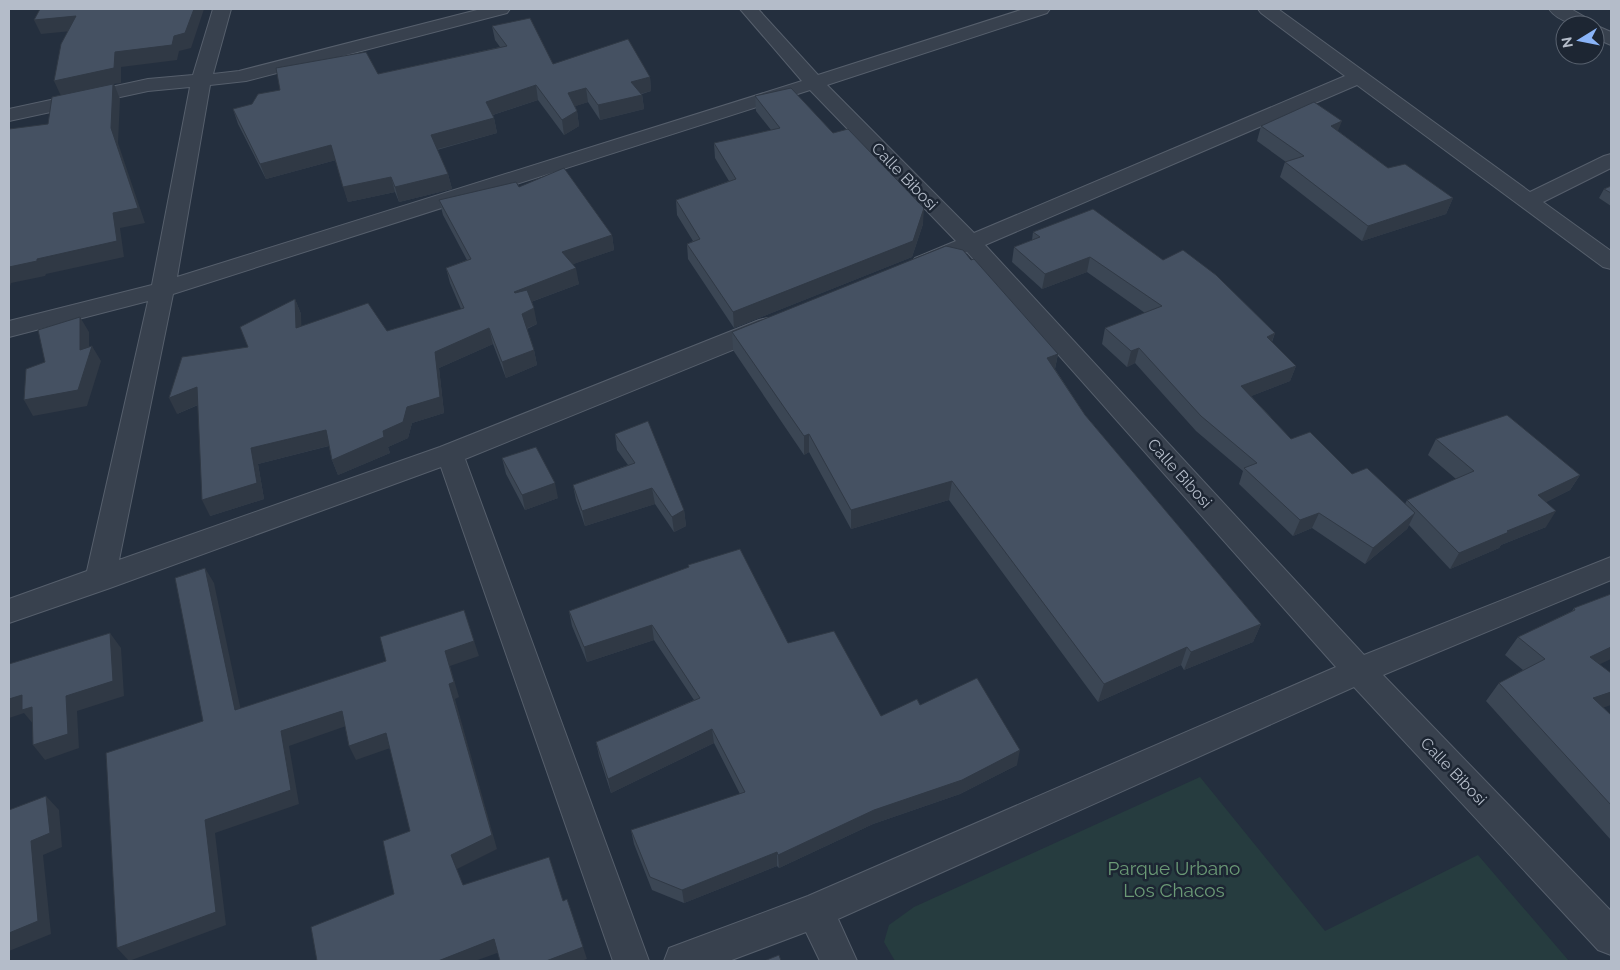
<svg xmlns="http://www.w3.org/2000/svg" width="1620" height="970" viewBox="0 0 1620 970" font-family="Raleway,sans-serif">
  <rect width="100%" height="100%" fill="#242f3e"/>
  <path fill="#263c3f" d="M1200,777L1325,931L1478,855L1569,961H895L884,942L889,925L914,907Z"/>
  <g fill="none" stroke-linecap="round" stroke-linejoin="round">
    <defs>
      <path id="street" d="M213,9H231L213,74L239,71L481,9H510L507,13L246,81L210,85L177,277L802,81L740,9H758L818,75L1024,9H1050L1047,13L827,85L974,233L1345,76L1261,13L1258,9H1278L1530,192L1604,156L1611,154V168L1543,202L1611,251V269L1603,267L1357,85L985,245L1364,655L1611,557V580L1383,675L1611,911V955L1598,950L1354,687L838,919L857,961H820L806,932L729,961H664L669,948L808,896L1336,667L967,252C951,259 932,272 915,268L911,263L915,258L956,241L810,90L173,294L119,560L440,447L759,320L768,318L777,320L780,326L777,332L465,459L649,961H613L441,467L110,588L9,623V599L87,571L148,301L9,337V321L152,285L190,87L148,91L9,121V109L148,79L193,75Z
        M1549,9H1571L1592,21L1595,25L1611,32V45L1595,38V25C1579,25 1560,24 1549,9Z"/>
    </defs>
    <use href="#street" stroke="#565f6c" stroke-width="2"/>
    <use href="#street" fill="#38414e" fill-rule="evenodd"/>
  </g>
  <path fill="#3b4654" d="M492,26L553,64L650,77L651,91L642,94L644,109L600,120L588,102L575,106L577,111L579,126L564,135L538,100L493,115L494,118L497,133L437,150L448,174L452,189L399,202L395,192L348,202L336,160L266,179L238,124L233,109L378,74L500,47L495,40Z
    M755,96L833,133L923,224L912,257L734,328L688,259L687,244L693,241L677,215L676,200L729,181L715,158L714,143L771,130L756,111Z
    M1261,126L1338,131L1388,168L1453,198L1446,214L1362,241L1280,177L1285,162H1286L1257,141Z
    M1611,186V206L1599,198L1604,189Z
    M519,187L612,235L614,250L573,264L579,284L531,302L537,324L527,329L534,350L537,365L506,378L493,344L439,368L444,413L412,423L408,438L388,447L390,453L338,475L332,460L329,446L258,464L264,499L210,516L198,405L177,414L248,347L295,299L301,314V326L387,331L461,309L450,283L446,268L467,260L443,215L439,200Z
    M1033,232L1163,260L1275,333L1272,342L1296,366L1290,381L1251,396L1291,439L1405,504L1407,500L1456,479L1428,455L1436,439L1580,475L1570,490L1546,502V527L1501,545L1499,548L1450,569L1409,525L1407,529L1365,564L1312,528L1293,536L1239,484L1243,471L1196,431L1135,363L1127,367L1102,344L1105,328L1145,313L1087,272L1042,289L1012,262L1014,247L1032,240Z
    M971,260L1058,354L1055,369L1085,415L1261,624L1253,642L1184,670L1181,665L1098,702L949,500L851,529L809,452L804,455L733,350L732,332Z
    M615,434L684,510L686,526L674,532L655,504L585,526L576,500L573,485L628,465L617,450Z
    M502,458L558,498L525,510L506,474Z
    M688,565L881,716L920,705L1017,765L960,794L873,824L779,868L777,866L684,903L652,890L634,844L631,830L740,794L714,743L611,793L599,756L596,742L694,700L654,640L587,662L572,626L569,611L689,567Z
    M1611,594L1599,664L1603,707L1611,715V840L1486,701L1499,683L1523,670L1505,655L1518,637L1572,611L1574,608Z"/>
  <path fill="#303945" d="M194,9H204L191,48L179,51L177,60L121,67V83L114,84L120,99L118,143L145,223L120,228L124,257L46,274L45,276L11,283L9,290V267L61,96L54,81L115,52L174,36Z
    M76,16L82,30L41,34L34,20Z
    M650,77L651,91L632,96L631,82Z
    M536,85L538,100L489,116L486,102Z
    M586,88L588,102L570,108L568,93Z
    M642,95L644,109L600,120L598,105Z
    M577,111L579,126L564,135L562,120Z
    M494,118L497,133L434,150L431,135Z
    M1342,121L1336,136L1331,126Z
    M331,145L336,160L266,179L260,164Z
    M448,174L452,189L399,202L395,187Z
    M391,177L395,192L348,202L343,187Z
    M1453,198L1446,214L1362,241L1368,226Z
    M924,208L923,224L912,257L734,328L733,312Z
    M612,235L614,250L565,267L562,252Z
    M1090,257L1087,272L1042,289L1045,274Z
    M576,268L579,284L517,307L514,292Z
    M295,299L301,314L302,344L296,328Z
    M534,308L537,324L525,329L522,314Z
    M80,317L89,332V356L92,346L101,361L87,406L33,416L24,400L80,350Z
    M489,328L493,344L439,368L444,413L412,423L408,438L388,447L390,453L338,475L332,460L383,431L407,407L435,352Z
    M1275,333L1269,348L1267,337Z
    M1139,348L1135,363L1127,367L1131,351Z
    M534,350L537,365L506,378L502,362Z
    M1058,354L1054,373L1047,358Z
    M1296,366L1290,381L1236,402L1241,386Z
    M197,387L204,402L177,414L169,398Z
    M326,430L332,445L258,464L264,499L210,516L202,500L251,448Z
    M809,434V452L804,455V436Z
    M1580,475L1570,490L1528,511L1538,495Z
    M952,481L949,500L851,529V510Z
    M555,483L558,498L525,510L522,495Z
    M652,488L655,504L585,526L582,511Z
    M684,510L686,526L674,532L672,517Z
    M1556,511L1546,527L1501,545L1499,548L1450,569L1459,553L1507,531Z
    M1319,513L1312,528L1293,536L1300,520Z
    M1415,513L1407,529L1365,564L1373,548Z
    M205,568L214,583L244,725L235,710Z
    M464,610L479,656L450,666L459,697L455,699L497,849L457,869L469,898L451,855L445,651Z
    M1261,624L1253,642L1184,670L1191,652Z
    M652,625L654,640L587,662L584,647Z
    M110,633L121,648L124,696L77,711L79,748L45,760L33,745Z
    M1187,647L1181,665L1098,702L1104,684Z
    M1611,647V659L1575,676L1590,657Z
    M1611,692V705L1579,716L1593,698Z
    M22,695L32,707L34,725L24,713L9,718V699Z
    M342,711L349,725L289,746L299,804L215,833L226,925L129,961L117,948L205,820L281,731Z
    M712,729L714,743L611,793L608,779Z
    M386,733L393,747L356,760L349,746Z
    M1020,750L1017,765L960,794L873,824L779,868L778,855L874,810Z
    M46,796L59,810L62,847L43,855L51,934L9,951V933L31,841Z
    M777,852V866L684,903L682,890Z
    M494,939L500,952L475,961H438Z
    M583,947L587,959L581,961H546Z"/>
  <path fill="#455162" stroke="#303945" d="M40,9H194L185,33L174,36L172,45L115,52L114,68L54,81L61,44L76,16L34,20Z
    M530,18L553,64L628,39L650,77L631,82L642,95L598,105L586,88L568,93L577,111L562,120L536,85L486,102L494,118L431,135L448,174L395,187L391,177L343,187L331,145L260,164L233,109L252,104L258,94L280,90L276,68L366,52L378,74L507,46L492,26Z
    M113,84L111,128L138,208L113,213L117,241L37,259V261L9,267V129L48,124L52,97Z
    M791,88L833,133L848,129L924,208L913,241L733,312L687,244L700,239L676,200L736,179L714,143L780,128L755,96Z
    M1314,102L1342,121L1331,126L1388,168L1405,164L1453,198L1368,226L1285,162L1304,156L1261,126Z
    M564,168L612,235L562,252L576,268L514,292L515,293L527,290L534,308L522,314L534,350L502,362L489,328L435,352L440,397L407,407L403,422L383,431L384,437L332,460L326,430L251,448L257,483L202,500L197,387L169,398L182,357L248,347L240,327L295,299L296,328L368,303L387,331L464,308L446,268L471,259L439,200L516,182L519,187Z
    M1611,186V193L1604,189Z
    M1093,209L1163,260L1183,250L1216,275L1275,333L1267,337L1296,366L1241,386L1291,439L1310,432L1352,474L1367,468L1415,513L1373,548L1319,513L1300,520L1244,468L1257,463L1201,416L1139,348L1131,351L1105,328L1162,306L1090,257L1045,274L1014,247L1040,237L1033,232Z
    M946,246L963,250L971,260L974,259L1058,354L1047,358L1085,415L1261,624L1191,652L1187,647L1104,684L952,481L851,510L809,434L804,436L732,332Z
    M80,317V350L92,346L78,390L24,400L26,369L45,362L38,330Z
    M1507,415L1580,475L1538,495L1556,511L1507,531L1509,532L1459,553L1407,500L1474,471L1436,439Z
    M648,421L684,510L672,517L652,488L582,511L573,485L635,463L615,434Z
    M536,447L555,483L522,495L502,458Z
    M740,549L788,643L834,631L881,716L917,699L920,705L977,678L1020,750L962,780L874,810L778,855L777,852L682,890L650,877L631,830L745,792L712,729L608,779L596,742L700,698L652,625L584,647L569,611L689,567L688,565Z
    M205,568L235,710L386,661L380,637L464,610L474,641L445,651L454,682L449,684L492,835L451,855L463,885L549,857L563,901L567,899L583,947L546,961H500L494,939L438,961H317L311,927L394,894L383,841L410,831L386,733L349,746L342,711L281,731L291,790L205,820L216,912L117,948L106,753L203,721L175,578Z
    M1611,594V647L1590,657L1611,673V692L1593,698L1611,715V805L1499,683L1545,659L1518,637L1575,610L1574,608Z
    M110,633L113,681L66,696L68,734L33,745L32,707L22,710V695L9,699V664Z
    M46,796L50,833L31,841L38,921L9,933V810Z
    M779,955L781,961H764Z"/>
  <g text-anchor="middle" stroke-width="5" stroke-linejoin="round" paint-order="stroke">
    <g font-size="16" fill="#b4bcc9" stroke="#1d2633">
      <text transform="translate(905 176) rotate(46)" y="6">Calle Bibosi</text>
      <text transform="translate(1180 473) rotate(48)" y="6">Calle Bibosi</text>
      <text transform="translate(1454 771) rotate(46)" y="6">Calle Bibosi</text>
    </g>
    <g font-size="19" fill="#6b9a76" stroke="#1d2633">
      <text x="1174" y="875">Parque Urbano<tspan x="1174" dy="22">Los Chacos</tspan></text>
    </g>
  </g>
  <rect width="1620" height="970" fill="none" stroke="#b4bcc9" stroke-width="20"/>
  <g transform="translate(1580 40) rotate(260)"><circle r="24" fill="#1d2633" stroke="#59626f"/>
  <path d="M0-4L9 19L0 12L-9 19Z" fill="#8ab4f8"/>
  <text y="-8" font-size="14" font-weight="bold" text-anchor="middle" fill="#b4bcc9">N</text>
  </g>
</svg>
